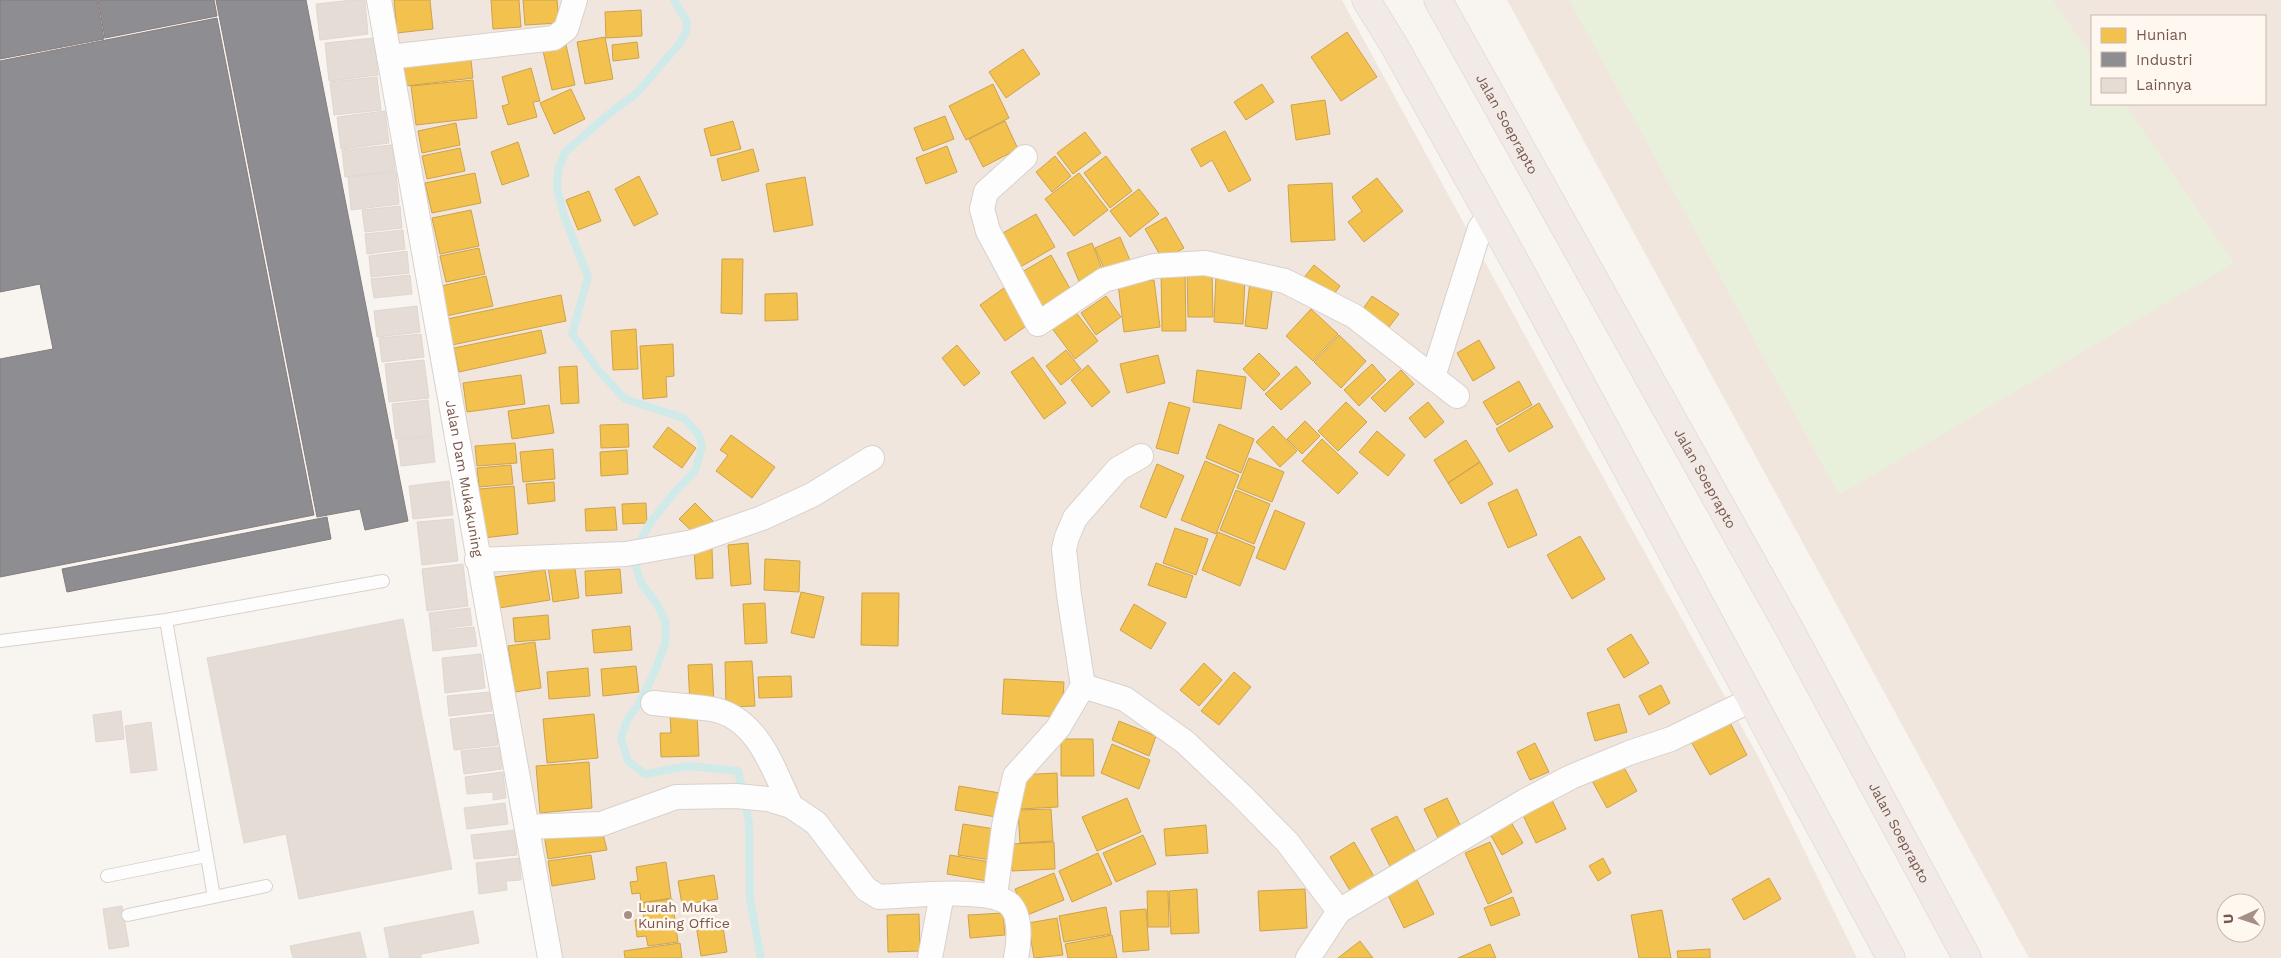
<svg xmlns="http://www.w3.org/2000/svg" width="2281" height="958" viewBox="0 0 2281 958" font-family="'Work Sans',sans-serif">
  <rect width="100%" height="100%" fill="#f8f4ef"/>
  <path fill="#f1e6dd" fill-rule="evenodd" d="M385,0H1342L1563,405L1759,758L1857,958H545Z
    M1507,0H2281V958H2029ZM2092,16H2265V104H2092ZM2226,903H2256V933H2226Z"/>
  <path fill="#e8efda" d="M1569,0H2053L2092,57V104H2125L2234,263L1839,495Z"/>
  <path fill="#f2c14e" stroke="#cda24e" d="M394,0H430L433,29L397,33Z
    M491,0H519L521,27L493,29Z
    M523,0H557L559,23L525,25Z
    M641,10L642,36L606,38L605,12Z
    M1347,32L1377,77L1341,101L1311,57Z
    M605,37L613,79L585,84L577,42Z
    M637,42L639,58L613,61L612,45Z
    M566,45L575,85L552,90L543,51Z
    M1023,49L1040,74L1006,98L989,72Z
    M470,52L473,78L406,86L403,59Z
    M531,68L540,101L533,102L537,117L508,125L502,106L509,104L502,77Z
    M473,80L477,118L416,125L411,86Z
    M993,84L1009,118L966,140L949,106Z
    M1262,84L1274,102L1246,120L1234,102Z
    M571,89L585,119L554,134L540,103Z
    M1325,100L1330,134L1296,140L1291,105Z
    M945,116L954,139L923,151L914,128Z
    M733,121L741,149L711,156L704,129Z
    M1005,121L1018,149L983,167L969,139Z
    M456,123L460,145L422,153L418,131Z
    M1225,131L1251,180L1229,192L1212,160L1201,167L1191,149Z
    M1085,132L1101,153L1073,174L1057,153Z
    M518,142L529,176L502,185L491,152Z
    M947,146L957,172L926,184L916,158Z
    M460,148L465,171L427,179L422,156Z
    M753,149L759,171L722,181L717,159Z
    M1055,156L1071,176L1052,192L1036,172Z
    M1106,156L1132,191L1110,208L1084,173Z
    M475,173L481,203L432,213L425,183Z
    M1079,173L1108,210L1074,236L1045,199Z
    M639,176L658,214L634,226L615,189Z
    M805,177L813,225L774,232L766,184Z
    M1377,178L1403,211L1364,242L1348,222L1362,211L1352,197Z
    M1332,183L1335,240L1291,242L1288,185Z
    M1139,189L1159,214L1130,237L1110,211Z
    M589,191L601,221L578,230L566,200Z
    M471,210L479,246L440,254L432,218Z
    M1036,214L1055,247L1015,270L996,237Z
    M1166,217L1184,248L1163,260L1145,229Z
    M1120,237L1132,265L1107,275L1095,248Z
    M1092,243L1105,276L1081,286L1067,253Z
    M479,248L485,274L446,282L440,256Z
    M1051,255L1072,292L1036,313L1015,276Z
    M722,259H743L742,314L721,313Z
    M1314,265L1340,286L1329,301L1302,280Z
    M1161,270H1185L1186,331H1162Z
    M1187,270H1212L1213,317H1188Z
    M1216,275L1245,277L1243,324L1214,322Z
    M486,276L493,306L446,316L441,286Z
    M1154,280L1160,327L1124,332L1118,284Z
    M1250,281L1273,285L1267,329L1245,326Z
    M1004,288L1029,324L1005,341L980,305Z
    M797,293L798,320L765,321V294Z
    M561,295L566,321L452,345L447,319Z
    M1106,296L1121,317L1096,335L1081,313Z
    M1372,296L1399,314L1386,331L1360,313Z
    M1071,306L1098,341L1075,359L1048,323Z
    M1311,309L1338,334L1313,361L1286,336Z
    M636,329L638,369L613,370L611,331Z
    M541,330L546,353L459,372L454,348Z
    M1339,335L1366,361L1341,388L1314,362Z
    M1479,340L1495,368L1473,381L1457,353Z
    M673,344L674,376L666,377L667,397L643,399L640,346Z
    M957,345L980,373L964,386L942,358Z
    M1066,350L1081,369L1061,385L1046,366Z
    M1259,353L1280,374L1264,391L1243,369Z
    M1158,355L1165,383L1127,393L1120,364Z
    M1033,357L1066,403L1044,419L1011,372Z
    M1372,364L1386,380L1359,406L1344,390Z
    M1088,365L1110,392L1092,407L1071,380Z
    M577,366L579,403L561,404L559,367Z
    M1296,366L1311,383L1281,410L1265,394Z
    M1197,370L1246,377L1241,409L1193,402Z
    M1401,370L1414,384L1385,412L1371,398Z
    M521,375L525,404L467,412L463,383Z
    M1519,381L1532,405L1497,425L1483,402Z
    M1169,402L1190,408L1178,454L1156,448Z
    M1346,402L1367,422L1338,451L1318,431Z
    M1428,402L1444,422L1425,438L1409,418Z
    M1539,403L1553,427L1509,452L1496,429Z
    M549,405L554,433L512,439L508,411Z
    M1305,421L1320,436L1302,454L1287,439Z
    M628,424L629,447L601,448L600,425Z
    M1219,424L1254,439L1241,473L1206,458Z
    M1273,426L1297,451L1280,467L1256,442Z
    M668,427L696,448L682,468L653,447Z
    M1377,431L1405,455L1388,476L1359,452Z
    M731,435L775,467L752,498L716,471L728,455L720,450Z
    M1322,439L1358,473L1338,494L1302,461Z
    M1466,440L1480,462L1448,483L1434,460Z
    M515,443L517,463L477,466L475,446Z
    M553,449L555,479L523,482L520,452Z
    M627,450L628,474L601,476L600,452Z
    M1249,458L1284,472L1272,502L1237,488Z
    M1205,461L1239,475L1216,534L1181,520Z
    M1480,462L1493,484L1461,504L1448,483Z
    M1157,464L1184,476L1166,518L1140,507Z
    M511,465L513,484L479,487L477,468Z
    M554,482L555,501L528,504L526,484Z
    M514,486L518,534L483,538L479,489Z
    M1517,489L1537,535L1508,548L1488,503Z
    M1236,490L1270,504L1254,544L1220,530Z
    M646,503L647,523L623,524L622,504Z
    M695,503L714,522L699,538L679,519Z
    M615,507L617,530L586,531L585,509Z
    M1275,510L1305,523L1285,570L1256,558Z
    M1175,528L1208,539L1196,575L1163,563Z
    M1218,532L1255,547L1240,586L1202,570Z
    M1580,536L1605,579L1572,599L1547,555Z
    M748,543L751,584L731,586L728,545Z
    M712,548L713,578L696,579L694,549Z
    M765,559L800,561L799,592L764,590Z
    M574,562L579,598L553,602L548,566Z
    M1156,563L1193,576L1186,598L1148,585Z
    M620,569L622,593L586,596L585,571Z
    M545,570L550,600L499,608L495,577Z
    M801,592L824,597L814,638L791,633Z
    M862,593H899L898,646L861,645Z
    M765,603L767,643L745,644L743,604Z
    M1134,604L1166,623L1151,649L1120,630Z
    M548,615L550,639L515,642L513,618Z
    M630,626L632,650L594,653L592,630Z
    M1631,634L1649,663L1624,678L1607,649Z
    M535,642L541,688L515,692L508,646Z
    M752,661L755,706L726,707L725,662Z
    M1204,663L1222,680L1199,706L1180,690Z
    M712,664L714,704L690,705L688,665Z
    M636,666L639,692L603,696L601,669Z
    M588,668L590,696L549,699L547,672Z
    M1234,672L1251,687L1219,725L1201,711Z
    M791,676L792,697L759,698L758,677Z
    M1004,679L1064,682L1062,717L1002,714Z
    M1661,685L1670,703L1649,715L1639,696Z
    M1619,704L1627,732L1595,741L1587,713Z
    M697,713L699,756L661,757L660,733H671L670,714Z
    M594,714L598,758L547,763L543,719Z
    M1727,717L1747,755L1710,775L1689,738Z
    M1119,721L1156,736L1149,756L1112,740Z
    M1061,739H1093L1094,776H1061Z
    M1535,743L1549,772L1530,780L1517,752Z
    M1112,744L1150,760L1139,789L1101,773Z
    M589,762L592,808L540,813L536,766Z
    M1621,762L1637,791L1607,808L1591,779Z
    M1057,773L1058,807L1019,809L1018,775Z
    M959,786L1006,794L1002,818L955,810Z
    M1127,798L1141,832L1097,851L1082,817Z
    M1447,798L1465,835L1442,846L1424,809Z
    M1551,798L1566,829L1536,843L1522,813Z
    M1051,809L1053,841L1020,843L1018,810Z
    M1397,816L1418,857L1392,870L1371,829Z
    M1511,822L1523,843L1502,855L1490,834Z
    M963,824L995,829L991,860L958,855Z
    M1206,825L1208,853L1166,856L1164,829Z
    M543,828L603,834L607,850L548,859Z
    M1143,835L1156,864L1116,882L1103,853Z
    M1054,842L1055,869L1012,871L1010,844Z
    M1354,842L1376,880L1352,894L1330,857Z
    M1490,842L1512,892L1488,904L1465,853Z
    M1098,853L1112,884L1072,902L1059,871Z
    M591,855L595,879L552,886L548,861Z
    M950,855L990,862L987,881L947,874Z
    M1603,858L1611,873L1598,881L1589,866Z
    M666,862L671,898L641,903L640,893L632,894L630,882L638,881L636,867Z
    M1054,873L1064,900L1025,916L1015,889Z
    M1414,874L1434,914L1404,928L1385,889Z
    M714,875L718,899L682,905L678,881Z
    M1769,878L1781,899L1744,920L1732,899Z
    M1197,889L1199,933L1171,934L1169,891Z
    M1305,889L1307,928L1260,931L1258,891Z
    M1147,891H1168L1169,927H1148Z
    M1513,897L1520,915L1491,926L1484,908Z
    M672,899L678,942L648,946L646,936L637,937L635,920L644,919L641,903Z
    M1106,907L1111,934L1064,942L1059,916Z
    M1146,909L1149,950L1123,952L1120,911Z
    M1662,910L1671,958H1639L1631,915Z
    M1003,913L1005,935L970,938L968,915Z
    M919,914L920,951L888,952L887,915Z
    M1057,918L1063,955L1034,958L1028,923Z
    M722,921L727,952L701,956L696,925Z
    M1112,935L1117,958H1068L1065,944Z
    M1360,941L1373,958H1338Z
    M680,943L682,958H625L624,951Z
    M1490,944L1496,958H1458Z
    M1710,949V958H1678L1677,951Z"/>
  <path fill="#8d8d92" stroke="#877d7d" d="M0,0H97L104,39L0,59Z
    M98,0H214L217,16L105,38Z
    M216,0H306L408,521L365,530L360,509L317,517Z
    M217,18L314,515L0,577V359L53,349L40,284L0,292V61Z
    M327,517L331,539L67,592L62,569Z"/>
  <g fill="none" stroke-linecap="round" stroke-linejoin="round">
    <path stroke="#d0eae9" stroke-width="8" d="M674,0L687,22L686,32L680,43L637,93L610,113L565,152L558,171L557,188L564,216L588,277L572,334L600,372L625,399L684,418L699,435L702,447L695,471L674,493L650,523L639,543L636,567L641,583L658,606L666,623L665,644L655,671L640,702L627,720L621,738L628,761L645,774L689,766L738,771L749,822L750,900L761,958"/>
  </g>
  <path fill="#e5dcd6" stroke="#e1d6d1" d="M353,0H365L368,34L320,40L316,4Z
    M374,38L378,75L329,81L325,43Z
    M377,77L381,110L334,115L330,82Z
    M385,111L389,143L341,149L337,117Z
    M392,145L395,171L345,177L342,150Z
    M396,172L399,204L351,210L348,177Z
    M400,206L402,228L365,232L362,210Z
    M403,230L405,249L367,254L365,234Z
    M407,251L409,273L371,277L369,256Z
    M410,275L412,294L374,298L371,279Z
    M417,306L420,332L377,337L374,311Z
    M421,334L424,357L382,362L379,338Z
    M424,360L429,398L389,402L385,364Z
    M428,400L432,435L396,439L392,404Z
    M432,436L435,462L401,466L398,440Z
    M449,481L453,515L413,519L409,486Z
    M453,519L458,561L422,565L417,522Z
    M463,564L468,606L427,611L422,569Z
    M470,608L472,625L431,630L429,613Z
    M403,619L452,869L299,899L286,834L244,843L207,658Z
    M474,627L477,646L433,651L431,631Z
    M481,654L485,688L445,693L442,658Z
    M490,692L492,711L449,716L447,696Z
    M121,711L124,739L96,742L93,715Z
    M495,714L498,745L454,750L450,719Z
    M151,722L157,770L131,773L125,726Z
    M499,747L502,769L464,774L461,751Z
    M503,772L506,798L493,800V792L467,794L465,777Z
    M505,803L508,824L467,829L464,808Z
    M515,830L517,855L474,859L471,835Z
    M519,858L521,880L506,881L507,890L479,894L476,863Z
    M122,906L129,946L109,949L103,909Z
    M473,911L479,943L421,954V958H390L384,928Z
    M360,932L366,958H293L290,946Z"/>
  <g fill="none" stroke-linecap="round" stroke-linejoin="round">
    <defs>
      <path id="service" d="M0,641L166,620L383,581
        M107,876L206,856
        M214,897L266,886
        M128,915L214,897L166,620"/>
      <g id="minor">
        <path id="s1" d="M379,0L550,958"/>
        <path d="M389,57L554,38L566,29L575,0"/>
        <path d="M1025,157L986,192L982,209L988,231L1038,324L1104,280L1154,266L1205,263L1285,281L1354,316L1457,396"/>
        <path d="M1433,377L1480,228L1489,216"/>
        <path d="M477,560L626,554L693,542L762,518L812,495L872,458"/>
        <path d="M1083,686L1125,699L1185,742L1242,796L1288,843L1339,911"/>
        <path d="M653,703C673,705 692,706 711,709C758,717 773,769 791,806"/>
        <path d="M527,827L601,824L676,797L736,796L768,799L791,806L816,823L866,889L879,897C908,896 987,887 1008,903C1022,914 1019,943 1016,958"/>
        <path d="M995,896L1004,826L1015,776L1058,728L1083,686L1069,595L1064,549L1067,537L1075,518L1118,469L1141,456"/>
        <path d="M930,958L942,894"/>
        <path d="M1308,958L1339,911L1525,801L1571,777L1629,753L1671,739L1753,699"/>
      </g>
      <g id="trunk">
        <path d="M1366,0L1395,47L1518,267L1891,958"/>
        <path id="s2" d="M1438,0L1790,630L1967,958"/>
      </g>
    </defs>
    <use href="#service" stroke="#d8d1cc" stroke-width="14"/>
    <use href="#minor" stroke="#d8d1cc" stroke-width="26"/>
    <use href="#trunk" stroke="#dad0cc" stroke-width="29"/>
    <use href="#service" stroke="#fefdfd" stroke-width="12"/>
    <use href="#minor" stroke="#fefdfd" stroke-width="24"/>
    <use href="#trunk" stroke="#f2eae6" stroke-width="28"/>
  </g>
  <circle fill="#a58f86" stroke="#fff8f1" stroke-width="2" cx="628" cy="915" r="5"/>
  <g text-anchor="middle" stroke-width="5" stroke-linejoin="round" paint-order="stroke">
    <g font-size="14" fill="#78584d" stroke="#fff8f1">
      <text dy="5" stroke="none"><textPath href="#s2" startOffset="142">Jalan Soeprapto</textPath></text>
      <text dy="5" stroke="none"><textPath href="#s2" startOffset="548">Jalan Soeprapto</textPath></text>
      <text dy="5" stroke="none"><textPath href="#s1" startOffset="486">Jalan Dam Mukakuning</textPath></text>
      <text dy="5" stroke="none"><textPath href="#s2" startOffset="952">Jalan Soeprapto</textPath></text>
    </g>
    <g font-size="14" fill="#78584d" stroke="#fff8f1" text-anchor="start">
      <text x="638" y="912">Lurah Muka<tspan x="638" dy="16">Kuning Office</tspan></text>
    </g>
  </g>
  <rect x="2091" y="15" width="175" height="90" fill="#fff8f1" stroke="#c9b8af"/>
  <rect x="2101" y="28" width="25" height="15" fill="#f2c14e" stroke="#c9b8af"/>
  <text x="2136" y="40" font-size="15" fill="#78584d">Hunian</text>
  <rect x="2101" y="52" width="25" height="15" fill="#8d8d92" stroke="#c9b8af"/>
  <text x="2136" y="65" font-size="15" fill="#78584d">Industri</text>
  <rect x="2101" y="78" width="25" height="15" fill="#e5dcd6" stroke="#c9b8af"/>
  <text x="2136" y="90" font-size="15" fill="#78584d">Lainnya</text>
  <g transform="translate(2241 918) rotate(267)"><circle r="24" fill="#fff8f1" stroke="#c9b8af"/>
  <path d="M0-4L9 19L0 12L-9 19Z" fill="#a58f86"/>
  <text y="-8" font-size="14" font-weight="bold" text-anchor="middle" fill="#78584d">U</text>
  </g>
</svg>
